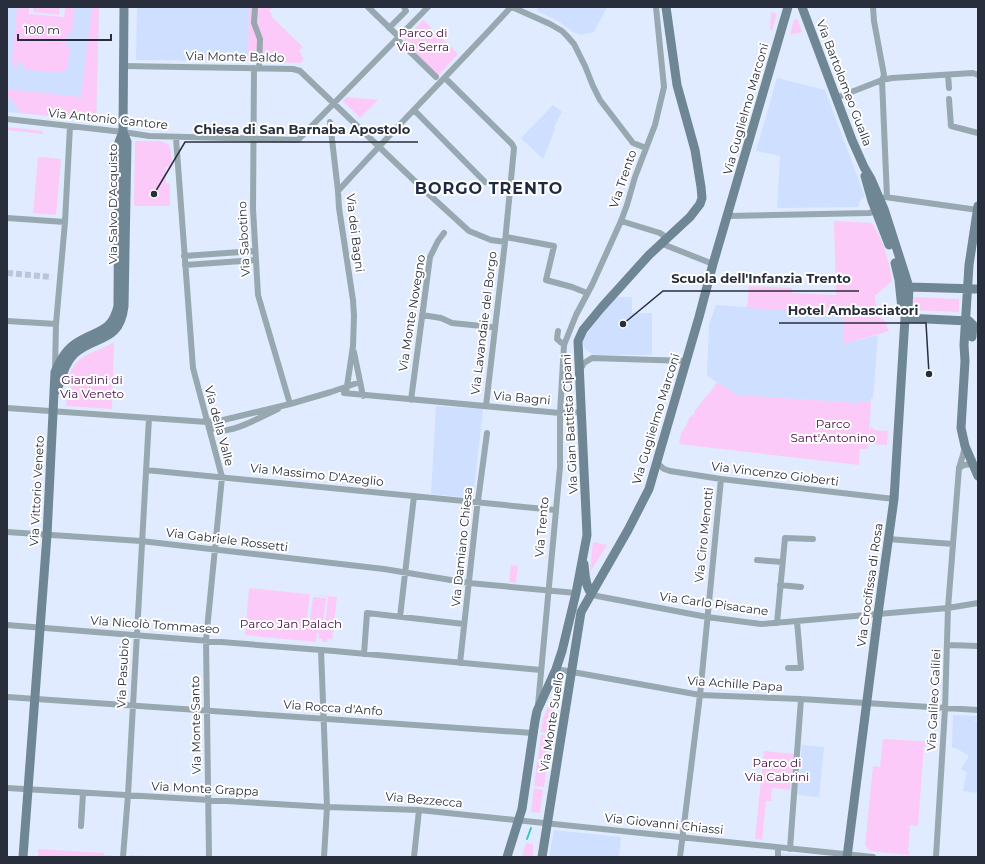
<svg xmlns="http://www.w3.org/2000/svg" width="985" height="864" viewBox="0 0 985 864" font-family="Montserrat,sans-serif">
  <rect width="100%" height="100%" fill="#e0ebff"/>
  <path fill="#cedfff" d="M7,7H23L18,62L66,48L70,7H99L96,120L7,112Z
    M137,7H249L248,61L136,60Z
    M537,7H607L594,32L581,35L573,32L558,21L537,11Z
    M777,78L825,90L865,197L861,199L858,207L777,208L780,156L756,151Z
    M553,105L562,112L554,127L555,129L543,159L521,138Z
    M616,297H632V313H652V355H593L585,349L583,342L584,337Z
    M716,305L843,314V344L878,335L873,398H871V402L859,401L858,403L737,395L707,376L709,324Z
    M436,406L483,409L473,498L431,494Z
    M953,715L978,716V719L974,720L978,723V793L963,791L967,772L961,769L969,756L956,748L952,747Z
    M802,745L824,747L819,797L797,795Z
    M554,830L621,837L619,857H549Z
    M781,853L821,857H781Z"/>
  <path fill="#fccaf8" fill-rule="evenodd" d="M17,7H29V14L64,17L65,7H74L72,33H68L66,46L70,47L67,69C59,76 34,70 23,69L24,63L18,62L17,68L14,66L12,61Z
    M34,7H60L59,15L33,12Z
    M92,7H99L96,120L22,113L7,95V89L81,97Z
    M249,7H273L269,11L272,15L271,16L303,47L299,51L302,55L301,56L304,59L300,63L248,61Z
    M771,12L777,14L772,30L770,29Z
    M795,19L798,20L802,32L790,35L794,20Z
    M423,20L458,54L438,76L402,42Z
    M346,97L378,100L360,118L343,101Z
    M7,127L43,131V134L7,130Z
    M135,141H160L169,145L171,152L172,167H166V183L170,184V206H134Z
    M38,157L61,159L56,215L33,213Z
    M834,221L872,223C883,240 889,260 892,281L875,296L877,315L885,321L889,331L843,344V314L747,308L749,286L792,288V293L836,295Z
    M913,297L959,299V312L913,310Z
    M114,342L112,409L66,406L67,398L70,396L71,378L69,376C77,352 96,354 114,342Z
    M717,382L737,395L858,403L859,401L871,402L868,449H860L859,465L679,444L681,434L689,420L688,419L695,413L694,412L708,394H709Z
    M870,427L873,428V430L888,431L887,445L869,444Z
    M593,542L607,545L590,572Z
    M511,565L518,566L516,583L509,582Z
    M249,588L337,597L332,640L328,639L327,642H322V639H319V633H317L316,642L245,635ZM310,594L328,597L325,627L306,625Z
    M313,597L326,598L323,622L310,620Z
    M555,690H557L551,733L541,732L543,719Z
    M541,735L550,736L547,761L538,759Z
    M883,739L937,742V747L924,746L918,826L910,825L908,851H910L909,855L870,851L865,845L873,766L880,767Z
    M764,751L794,754L790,790L772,788L771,801H766L762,840L755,839Z
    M537,762L547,763L544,787L534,786Z
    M534,788L543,790L540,813L531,812Z
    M526,843L533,844V857H522Z
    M38,849L104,853V855L129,857L130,855L162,857H38Z"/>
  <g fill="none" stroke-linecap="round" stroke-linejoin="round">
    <path stroke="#3ec3c7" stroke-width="2" d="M573,417V431
      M527,839L531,828"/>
    <path stroke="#bbc5d8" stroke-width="6" stroke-dasharray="6 3" stroke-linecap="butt" d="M7,273L52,277"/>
    <path stroke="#98a8b0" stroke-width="6" d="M255,7L254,23L260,39L259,68
      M368,7L399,37
      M512,7L550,24L562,31L567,36L574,44L585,66L593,86L600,100L633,143L646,148
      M873,7L874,21L884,75L882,80L887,197
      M389,28L406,11L404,7
      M397,39L436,77
      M123,66L293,69L300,71L422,188L469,231L491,240L505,242
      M254,68L253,209L258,295L290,404
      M948,75L949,88
      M445,78L512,144L514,148L505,242L486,406
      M836,98L882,80L892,78L973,73L978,75
      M949,99L951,126L978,133
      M414,110L485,182
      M7,119L123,132L149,136L298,140L428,7
      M330,122L338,191L339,208L353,300L354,316L353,346L346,393
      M176,138L193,368L222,477L206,640L209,857
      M338,191C395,128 454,69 511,7
      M885,197L978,210
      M727,216L869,213L878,211
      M7,218L65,222
      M621,221L660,233L667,238
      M506,237L554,246L546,280L572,287L587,293
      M660,243L713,264
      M184,256L255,251
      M185,265L256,260
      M422,315L441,318L452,323L492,327
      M7,321L56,324
      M558,331L557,339L564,345
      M354,352L363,396
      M55,370L56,324L65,222L70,126
      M580,370L584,363L592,358L687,361
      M344,393L560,413L581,412
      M411,400L430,257L438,241L444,233
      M7,408L207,422L219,421L290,404L331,392L360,382
      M208,423C210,425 212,428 215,429C229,436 264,415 278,409
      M657,463L664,469L670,471L721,479L894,499
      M959,468L964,465L972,464
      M146,470L555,510
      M7,532L141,541L384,569L469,583L576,593
      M888,539L953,544
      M757,560L782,562
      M780,585L801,587
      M591,593L597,596L707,617L761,624L948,608L978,603
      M400,617L414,496
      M777,623L785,538L813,539
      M7,625L334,651L541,670
      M948,645L978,646
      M321,650L327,807L324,857
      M364,654L367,613L464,624
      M460,663L477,508L487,433
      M788,668H801L797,621
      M556,669L700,695L801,699L978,710
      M7,697L533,733
      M538,705L560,467V413L564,345L576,315L592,285L621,221L627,205L635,177L655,125L664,87L656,7
      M7,788L327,807L419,810L873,857
      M81,826L83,793
      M790,849L801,699
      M123,857L128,795L149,418
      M414,857L419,810
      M680,857L700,695L721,479
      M778,857V848
      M936,857L945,709L948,608L959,468L963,455L965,446"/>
    <path stroke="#6f8794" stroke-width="9" d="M802,7L852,140L864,167L871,179L884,209L903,268L909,287L908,308L905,318L894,499L878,614L847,857
      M865,176L872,201L889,245
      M978,206L969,265L964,345L965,361L961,428L965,446L978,476
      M895,263L899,280L902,309
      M909,287L978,289
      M905,318L969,321L973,325L972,337
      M57,390C62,378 64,364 74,354C94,335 120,344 124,306L127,142L123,132
      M584,564C585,574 585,585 591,593
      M23,857L47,535L55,372C60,361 65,351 75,344C95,330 112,334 118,306L119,142L123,132L124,7
      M507,857L522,809L535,721L537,711L556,669L562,651L576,593L587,535L578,341L583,330L602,307L649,255L690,217L700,204L702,198L701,187L695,150L677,85L666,7
      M542,857L581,612L628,530L649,489L699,317L713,264L788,7"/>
  </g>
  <g text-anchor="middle" stroke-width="4" stroke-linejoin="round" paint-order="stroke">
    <g font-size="12" fill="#460b45" stroke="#fff">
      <text x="423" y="37">Parco di<tspan x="423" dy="14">Via Serra</tspan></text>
      <text x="92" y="384">Giardini di<tspan x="92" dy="14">Via Veneto</tspan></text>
      <text x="833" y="428">Parco<tspan x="833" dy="14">Sant'Antonino</tspan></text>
      <text x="291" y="628">Parco Jan Palach</text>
      <text x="777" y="767">Parco di<tspan x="777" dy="14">Via Cabrini</tspan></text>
    </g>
    <g font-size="12" fill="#282e3b" stroke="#fff">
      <text transform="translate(235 57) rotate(1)" y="4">Via Monte Baldo</text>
      <text transform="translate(844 83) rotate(69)" y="4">Via Bartolomeo Gualla</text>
      <text transform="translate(746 109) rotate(-74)" y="4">Via Guglielmo Marconi</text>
      <text transform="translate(108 119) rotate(6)" y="4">Via Antonio Cantore</text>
      <text transform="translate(623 179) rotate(-71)" y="4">Via Trento</text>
      <text transform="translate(113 204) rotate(-90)" y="4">Via Salvo D'Acquisto</text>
      <text transform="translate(355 233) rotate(83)" y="4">Via dei Bagni</text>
      <text transform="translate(244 239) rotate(-93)" y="4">Via Sabotino</text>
      <text transform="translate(412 313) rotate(-81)" y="4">Via Monte Novegno</text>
      <text transform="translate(484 323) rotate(-83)" y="4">Via Lavandaie del Borgo</text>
      <text transform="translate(522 398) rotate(5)" y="4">Via Bagni</text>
      <text transform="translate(656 419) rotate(-73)" y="4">Via Guglielmo Marconi</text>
      <text transform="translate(570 424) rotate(-93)" y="4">Via Gian Battista Cipani</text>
      <text transform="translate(219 426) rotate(75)" y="4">Via della Valle</text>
      <text transform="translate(775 474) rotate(7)" y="4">Via Vincenzo Gioberti</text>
      <text transform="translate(317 475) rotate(6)" y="4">Via Massimo D'Azeglio</text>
      <text transform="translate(37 491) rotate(-87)" y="4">Via Vittorio Veneto</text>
      <text transform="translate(542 527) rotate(-85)" y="4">Via Trento</text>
      <text transform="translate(704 535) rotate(-84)" y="4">Via Ciro Menotti</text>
      <text transform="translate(227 540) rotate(7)" y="4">Via Gabriele Rossetti</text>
      <text transform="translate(462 547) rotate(-84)" y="4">Via Damiano Chiesa</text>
      <text transform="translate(870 585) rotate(-82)" y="4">Via Crocifissa di Rosa</text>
      <text transform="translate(714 604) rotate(8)" y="4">Via Carlo Pisacane</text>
      <text transform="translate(155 625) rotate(4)" y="4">Via Nicolò Tommaseo</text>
      <text transform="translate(123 673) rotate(-87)" y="4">Via Pasubio</text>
      <text transform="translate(735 684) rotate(4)" y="4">Via Achille Papa</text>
      <text transform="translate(934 700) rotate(-87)" y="4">Via Galileo Galilei</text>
      <text transform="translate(333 708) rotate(4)" y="4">Via Rocca d'Anfo</text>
      <text transform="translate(552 722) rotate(-81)" y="4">Via Monte Suello</text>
      <text transform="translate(196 725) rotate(-91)" y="4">Via Monte Santo</text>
      <text transform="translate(205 789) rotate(3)" y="4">Via Monte Grappa</text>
      <text transform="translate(424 800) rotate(5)" y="4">Via Bezzecca</text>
      <text transform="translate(664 824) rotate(6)" y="4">Via Giovanni Chiassi</text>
    </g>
    <g font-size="16" font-weight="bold" letter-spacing="1" fill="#1e2a43" stroke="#fff">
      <text x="489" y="194">BORGO TRENTO</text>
    </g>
  </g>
  <path fill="none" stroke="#282e3b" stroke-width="1.5" d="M154 194L185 142H418M623 324L663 291H859M929 374L926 323H779"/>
  <g fill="#282e3b" stroke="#fff" stroke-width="1.5">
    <circle cx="154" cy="194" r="4"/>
    <circle cx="623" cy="324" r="4"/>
    <circle cx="929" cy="374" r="4"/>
  </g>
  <g font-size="13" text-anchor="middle" font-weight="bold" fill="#282e3b" stroke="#fff" stroke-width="4" stroke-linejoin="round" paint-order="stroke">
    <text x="302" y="134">Chiesa di San Barnaba Apostolo</text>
    <text x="761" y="283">Scuola dell'Infanzia Trento</text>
    <text x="853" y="315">Hotel Ambasciatori</text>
  </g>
  <rect width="985" height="864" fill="none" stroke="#282e3b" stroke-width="16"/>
  <path d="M18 34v6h93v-6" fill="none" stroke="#282e3b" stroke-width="2"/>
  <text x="24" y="34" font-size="12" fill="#282e3b" stroke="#ffffff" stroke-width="3" paint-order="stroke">100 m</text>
</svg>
